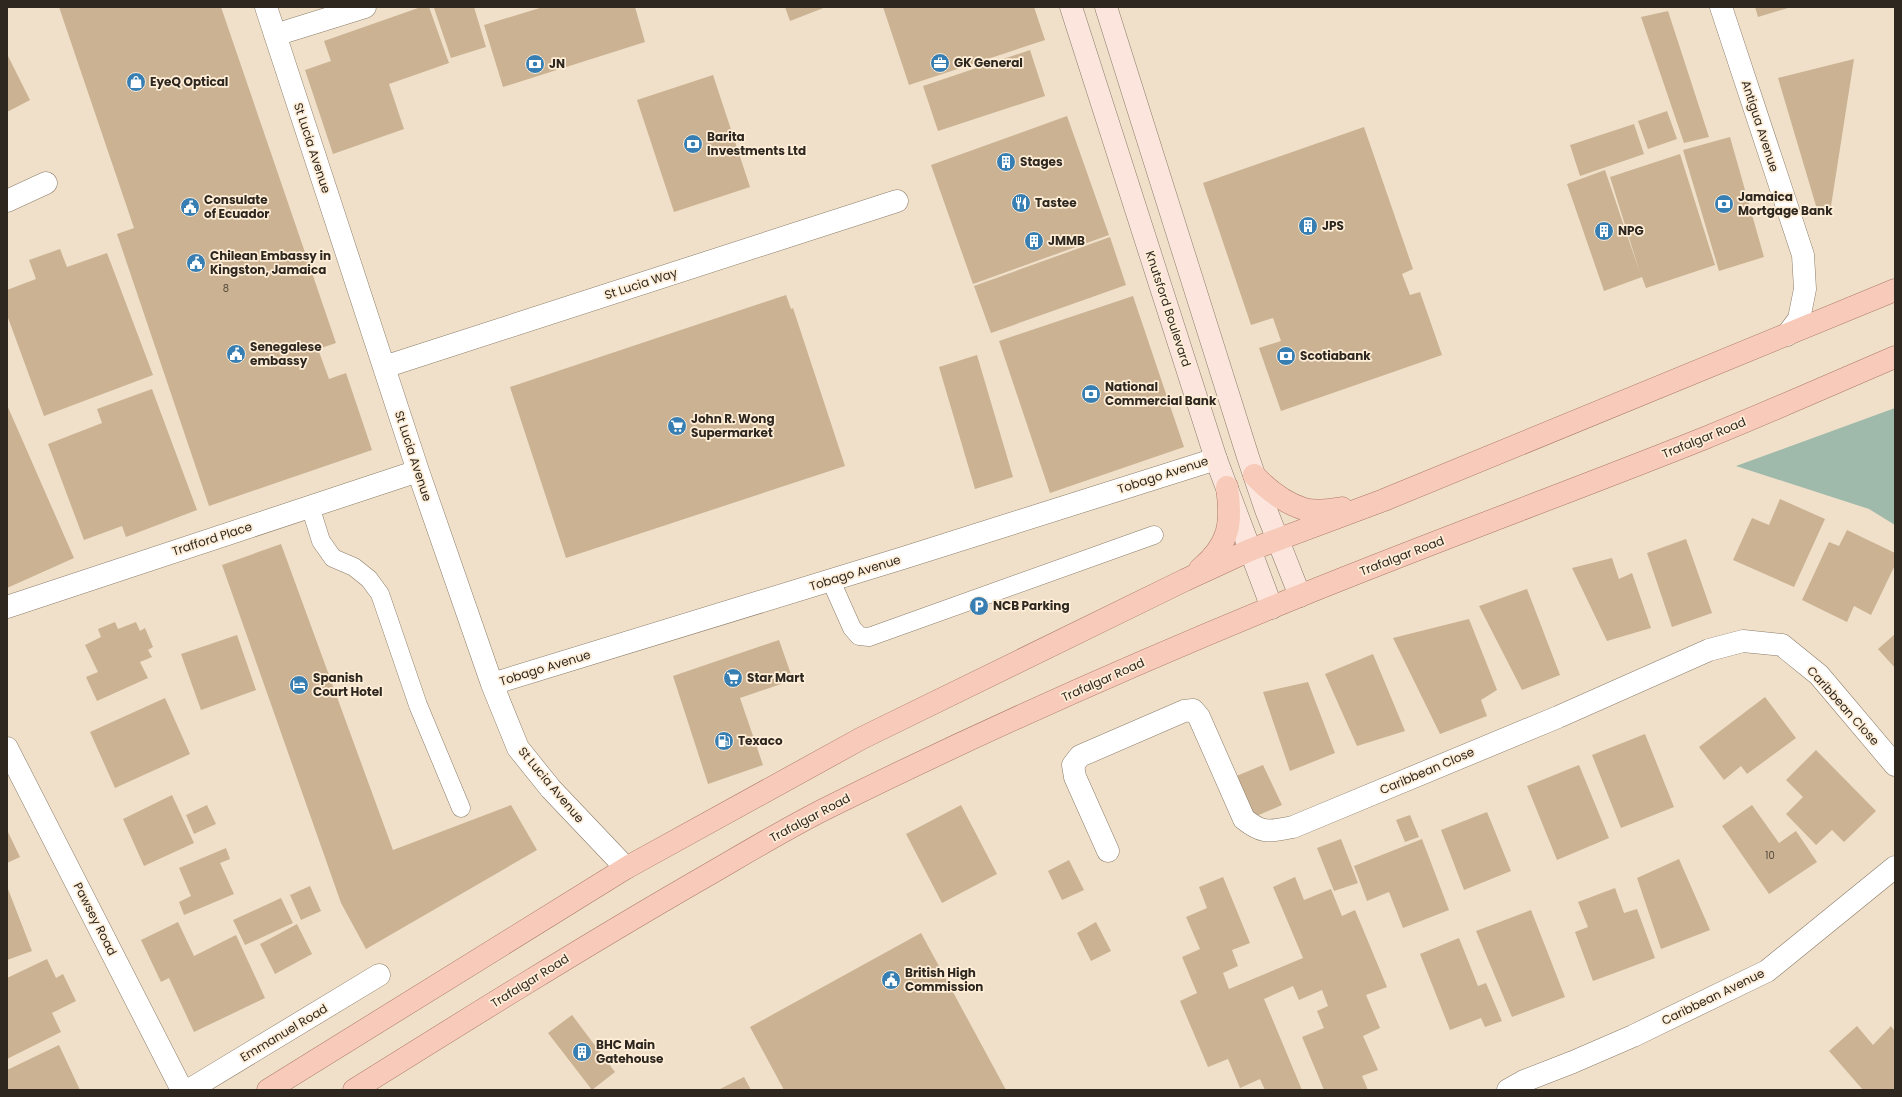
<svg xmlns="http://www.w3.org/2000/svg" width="1902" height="1097" viewBox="0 0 1902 1097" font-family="Poppins,sans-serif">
  <rect width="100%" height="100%" fill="#f0e0ca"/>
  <path fill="#9fb9ab" d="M1895,408V525L1869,509L1736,466Z"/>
  <path fill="#cab292" d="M59,7H221L336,343L318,349L329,379L346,373L372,450L209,506L117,234L134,228Z
    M421,7H429L449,63L389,84L404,129L333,154L305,70L331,61L324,41Z
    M437,7H474L486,47L451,58L434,8Z
    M543,7H635L645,42L503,87L484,25Z
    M785,7H826L790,21Z
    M883,7H1034L1045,40L909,85Z
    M1755,7H1791L1758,17Z
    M1668,11L1709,137L1684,143L1641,17Z
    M1030,50L1045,96L938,131L923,86Z
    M7,54L30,100L7,112Z
    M1854,59L1831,206L1819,216L1778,78Z
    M713,75L750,187L674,212L637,100Z
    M1667,111L1677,139L1648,149L1638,121Z
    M1067,116L1109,235L973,284L931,165Z
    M1634,124L1644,154L1580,176L1570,145Z
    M1364,127L1413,269L1402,274L1410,295L1420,292L1442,355L1281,411L1259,348L1281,341L1273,318L1251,325L1203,183Z
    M1730,137L1764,257L1719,271L1683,150Z
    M1680,154L1715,265L1646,288L1642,277L1604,291L1567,184L1605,170L1640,273L1610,177Z
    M1110,237L1126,285L991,333L974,286Z
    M60,249L67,267L107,253L153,375L44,416L7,315V290L36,279L29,260Z
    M786,295L791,309L793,308L845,466L566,558L510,387Z
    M1133,296L1184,447L1050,493L999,341Z
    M977,355L1013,477L975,489L939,367Z
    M152,389L197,510L126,537L122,526L84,540L48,444L102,423L97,409Z
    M7,405L74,558L7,588Z
    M1780,499L1825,519L1794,587L1733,560L1752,518L1769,525Z
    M1847,530L1895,553V565L1871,615L1854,606L1847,622L1802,600L1829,542L1839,546Z
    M1686,539L1712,613L1672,627L1647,553Z
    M281,544L393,850L511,805L537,850L366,949L341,903L222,565Z
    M1612,558L1619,579L1632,573L1651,628L1607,641L1572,568Z
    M1527,589L1560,675L1522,690L1479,606Z
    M1469,619L1497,690L1481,700L1487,716L1440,734L1393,638Z
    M115,622L118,629L136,622L140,631L145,628L153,647L148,650L152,657L140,662L148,678L97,701L86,677L98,672L85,645L101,637L98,629Z
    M1895,634V668L1878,649Z
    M237,635L256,690L201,710L181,654Z
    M779,640L793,680L740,698L763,765L708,784L673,676Z
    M1373,654L1405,731L1357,746L1325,674Z
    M1308,682L1335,753L1290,771L1263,692Z
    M1765,697L1796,738L1747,774L1741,766L1724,780L1699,747Z
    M165,698L190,754L115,788L90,732Z
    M1645,734L1674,807L1621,828L1592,755Z
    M1816,750L1876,811L1844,842L1832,830L1816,845L1786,814L1803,797L1786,780Z
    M1263,765L1282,805L1252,818L1234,777Z
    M1579,765L1609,838L1557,860L1527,786Z
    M172,795L194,843L144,866L123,819Z
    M207,805L216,824L194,834L186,815Z
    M961,805L997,874L942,903L906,834Z
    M1752,805L1779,843L1796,831L1817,862L1769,894L1722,826Z
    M1487,812L1511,871L1464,890L1441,830Z
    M1410,815L1419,837L1405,842L1396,820Z
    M7,830L20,857L7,863Z
    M1341,839L1358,883L1334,891L1317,848Z
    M1422,839L1449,910L1403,928L1389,892L1367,901L1354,866Z
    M226,848L230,859L220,863L234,894L184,915L179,902L191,896L179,868Z
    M1679,859L1710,930L1661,949L1637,878Z
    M1069,860L1084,890L1062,900L1048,871Z
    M1223,877L1250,943L1232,950L1238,966L1223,973L1229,989L1303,958L1273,887L1295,877L1304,900L1331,889L1342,916L1355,910L1387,987L1366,995L1380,1028L1363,1036L1378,1070L1362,1076L1368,1090H1324L1302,1037L1324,1028L1317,1011L1328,1006L1322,990L1299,1000L1293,986L1264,999L1302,1090H1265L1260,1079L1240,1088L1228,1059L1208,1067L1180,1001L1197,993L1182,957L1200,949L1186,917L1207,908L1199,887Z
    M310,886L321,911L301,920L290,895Z
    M1615,888L1624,913L1637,909L1655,958L1593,981L1575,932L1588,927L1578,902Z
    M7,889H8L32,951L7,960Z
    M281,898L293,923L245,945L233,920Z
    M1531,910L1565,997L1512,1017L1476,931Z
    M178,922L194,956L236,935L265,998L194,1032L169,978L161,982L141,940Z
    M1096,922L1111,951L1091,961L1077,933Z
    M297,924L312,954L275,974L260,944Z
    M921,933L1006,1090H784L750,1027Z
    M1459,938L1478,986L1486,983L1502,1021L1485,1027L1481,1018L1450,1030L1420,954Z
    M47,959L56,978L63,974L76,1001L52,1013L61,1032L7,1059V978Z
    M572,1015L615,1072L592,1090L548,1033Z
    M1857,1026L1873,1045L1891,1026L1895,1032V1090H1863L1829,1051Z
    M59,1045L80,1090H7V1070Z
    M744,1077L751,1090H718Z"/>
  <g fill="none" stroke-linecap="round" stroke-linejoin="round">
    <defs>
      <path id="lane" d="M310,506L321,541L333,558L354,567L369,579L380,594L418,705L461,808
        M831,581L852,628L859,636L869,637L1154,535"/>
      <path id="street" d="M266,7L418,471L492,684L518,748L551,789L626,868
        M1721,7L1803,255L1805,289L1799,319L1787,335
        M275,35L365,7
        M7,201L46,183
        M384,367L897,201
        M7,607L418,471
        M492,684L903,558L1216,459
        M7,748L182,1090
        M1108,851L1075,777L1073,765L1080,756L1184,711L1193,710L1199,717L1244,819C1264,835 1270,831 1293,827L1558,717L1709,650L1743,641L1782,645L1819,675L1895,765
        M189,1090L379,975
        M1508,1090L1524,1081L1573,1062L1633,1036L1767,971L1895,867"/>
      <path id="secondary" d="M1071,7L1216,459L1272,608
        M1106,7L1248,457L1266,510L1300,596"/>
      <path id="primary" d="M1254,475C1267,489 1285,503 1304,509C1315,512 1330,510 1342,508
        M1200,569C1230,544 1232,523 1227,487
        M268,1090L626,868L862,738L1185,580L1250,550L1384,500L1895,290
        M354,1090C466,1020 578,950 692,884C736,859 781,831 827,808C980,732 1138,662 1297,597C1432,542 1570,492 1705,438C1769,412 1832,384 1895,357"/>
    </defs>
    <use href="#lane" stroke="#8b7c68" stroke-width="19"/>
    <use href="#street" stroke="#8b7c68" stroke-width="23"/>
    <use href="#secondary" stroke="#8b7c68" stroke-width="23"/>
    <use href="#primary" stroke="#ac7a66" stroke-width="23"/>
    <use href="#lane" stroke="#fff" stroke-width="18"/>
    <use href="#street" stroke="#fff" stroke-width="22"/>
    <use href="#secondary" stroke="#fbe5dc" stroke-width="22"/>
    <use href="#primary" stroke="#f7caba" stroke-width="22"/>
  </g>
  <defs>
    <symbol id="office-disc" viewBox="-11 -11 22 22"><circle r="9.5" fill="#377fb3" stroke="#feedd7"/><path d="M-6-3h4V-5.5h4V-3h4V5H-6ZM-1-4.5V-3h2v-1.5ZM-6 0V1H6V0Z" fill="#fff"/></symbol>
    <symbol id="bank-disc" viewBox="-11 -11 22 22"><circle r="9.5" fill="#377fb3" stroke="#feedd7"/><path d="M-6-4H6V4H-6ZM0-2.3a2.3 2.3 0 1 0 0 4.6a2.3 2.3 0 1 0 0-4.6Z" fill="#fff"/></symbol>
    <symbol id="shop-disc" viewBox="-11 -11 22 22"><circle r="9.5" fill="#377fb3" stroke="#feedd7"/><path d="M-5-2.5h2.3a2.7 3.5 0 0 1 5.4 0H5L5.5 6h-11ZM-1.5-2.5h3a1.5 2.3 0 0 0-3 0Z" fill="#fff"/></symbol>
    <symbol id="building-disc" viewBox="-11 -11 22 22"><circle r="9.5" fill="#377fb3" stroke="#feedd7"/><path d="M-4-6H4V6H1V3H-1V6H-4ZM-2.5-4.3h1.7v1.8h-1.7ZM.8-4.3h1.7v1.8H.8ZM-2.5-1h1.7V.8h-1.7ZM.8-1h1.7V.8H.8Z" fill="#fff"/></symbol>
    <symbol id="restaurant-disc" viewBox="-11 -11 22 22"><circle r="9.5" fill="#377fb3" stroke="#feedd7"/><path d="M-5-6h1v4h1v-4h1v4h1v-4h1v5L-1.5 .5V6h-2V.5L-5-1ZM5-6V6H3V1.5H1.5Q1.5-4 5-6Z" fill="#fff"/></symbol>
    <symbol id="civic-disc" viewBox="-11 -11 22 22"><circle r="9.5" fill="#377fb3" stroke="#feedd7"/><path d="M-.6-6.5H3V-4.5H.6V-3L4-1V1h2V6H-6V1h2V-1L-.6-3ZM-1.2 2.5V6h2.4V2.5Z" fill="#fff"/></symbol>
    <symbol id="supermarket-disc" viewBox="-11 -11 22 22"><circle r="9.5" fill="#377fb3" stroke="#feedd7"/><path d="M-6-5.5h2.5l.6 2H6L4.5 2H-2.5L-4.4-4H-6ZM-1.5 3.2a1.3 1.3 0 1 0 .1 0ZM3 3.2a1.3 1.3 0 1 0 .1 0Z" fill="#fff"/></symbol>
    <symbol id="parking-disc" viewBox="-11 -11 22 22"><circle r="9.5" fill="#377fb3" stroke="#feedd7"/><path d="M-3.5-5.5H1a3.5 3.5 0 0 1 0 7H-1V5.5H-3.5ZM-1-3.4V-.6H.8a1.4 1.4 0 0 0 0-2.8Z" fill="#fff"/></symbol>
    <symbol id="hotel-disc" viewBox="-11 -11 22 22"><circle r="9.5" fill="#377fb3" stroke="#feedd7"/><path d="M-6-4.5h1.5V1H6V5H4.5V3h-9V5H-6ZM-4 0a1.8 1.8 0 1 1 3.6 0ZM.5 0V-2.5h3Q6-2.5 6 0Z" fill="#fff"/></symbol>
    <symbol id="fuel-disc" viewBox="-11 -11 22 22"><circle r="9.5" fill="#377fb3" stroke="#feedd7"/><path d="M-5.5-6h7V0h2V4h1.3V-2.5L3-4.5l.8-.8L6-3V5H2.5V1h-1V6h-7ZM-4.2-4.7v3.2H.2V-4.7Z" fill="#fff"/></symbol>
  </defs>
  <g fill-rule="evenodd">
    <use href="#office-disc" x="929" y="52" width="22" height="22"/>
    <use href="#bank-disc" x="524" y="53" width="22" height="22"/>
    <use href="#shop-disc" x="125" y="71" width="22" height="22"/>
    <use href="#bank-disc" x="682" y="133" width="22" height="22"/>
    <use href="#building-disc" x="995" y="151" width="22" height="22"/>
    <use href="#restaurant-disc" x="1010" y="192" width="22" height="22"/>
    <use href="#bank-disc" x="1713" y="193" width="22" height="22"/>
    <use href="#civic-disc" x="179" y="196" width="22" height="22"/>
    <use href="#building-disc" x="1297" y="215" width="22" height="22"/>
    <use href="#building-disc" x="1593" y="220" width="22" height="22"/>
    <use href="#building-disc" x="1023" y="230" width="22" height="22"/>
    <use href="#civic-disc" x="185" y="252" width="22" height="22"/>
    <use href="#civic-disc" x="225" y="343" width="22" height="22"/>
    <use href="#bank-disc" x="1275" y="345" width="22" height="22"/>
    <use href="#bank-disc" x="1080" y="383" width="22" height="22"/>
    <use href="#supermarket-disc" x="666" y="415" width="22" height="22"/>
    <use href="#parking-disc" x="968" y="595" width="22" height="22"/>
    <use href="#supermarket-disc" x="722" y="667" width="22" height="22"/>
    <use href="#hotel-disc" x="288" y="674" width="22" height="22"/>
    <use href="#fuel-disc" x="713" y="730" width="22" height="22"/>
    <use href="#civic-disc" x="880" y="969" width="22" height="22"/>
    <use href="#building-disc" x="571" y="1041" width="22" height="22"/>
  </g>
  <g text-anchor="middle" stroke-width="3.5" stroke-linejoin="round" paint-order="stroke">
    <g font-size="10" fill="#544a3c">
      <text x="226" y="292">8</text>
      <text x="1770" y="859">10</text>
    </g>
    <g font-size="12" font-weight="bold" fill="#2d271f" stroke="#feedd7" text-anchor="start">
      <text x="954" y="67">GK General</text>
      <text x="549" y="68">JN</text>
      <text x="150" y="86">EyeQ Optical</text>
      <text x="707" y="141">Barita<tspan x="707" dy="14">Investments Ltd</tspan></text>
      <text x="1020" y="166">Stages</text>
      <text x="1738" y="201">Jamaica<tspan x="1738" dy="14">Mortgage Bank</tspan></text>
      <text x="204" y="204">Consulate<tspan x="204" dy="14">of Ecuador</tspan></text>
      <text x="1035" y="207">Tastee</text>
      <text x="1322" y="230">JPS</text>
      <text x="1618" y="235">NPG</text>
      <text x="1048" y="245">JMMB</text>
      <text x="210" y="260">Chilean Embassy in<tspan x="210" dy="14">Kingston, Jamaica</tspan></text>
      <text x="250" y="351">Senegalese<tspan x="250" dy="14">embassy</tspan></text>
      <text x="1300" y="360">Scotiabank</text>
      <text x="1105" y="391">National<tspan x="1105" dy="14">Commercial Bank</tspan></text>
      <text x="691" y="423">John R. Wong<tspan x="691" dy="14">Supermarket</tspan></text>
      <text x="993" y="610">NCB Parking</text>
      <text x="313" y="682">Spanish<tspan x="313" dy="14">Court Hotel</tspan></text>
      <text x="747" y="682">Star Mart</text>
      <text x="738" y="745">Texaco</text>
      <text x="905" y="977">British High<tspan x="905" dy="14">Commission</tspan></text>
      <text x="596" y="1049">BHC Main<tspan x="596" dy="14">Gatehouse</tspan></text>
    </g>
    <g font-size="12" fill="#2d271f" stroke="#feedd7">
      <text transform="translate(1760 126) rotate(72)" y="4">Antigua Avenue</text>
      <text transform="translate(312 148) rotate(72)" y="4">St Lucia Avenue</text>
      <text transform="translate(641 284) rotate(-18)" y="4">St Lucia Way</text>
      <text transform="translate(1168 309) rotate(72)" y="4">Knutsford Boulevard</text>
      <text transform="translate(1704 438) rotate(-22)" y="4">Trafalgar Road</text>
      <text transform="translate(413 456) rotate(72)" y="4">St Lucia Avenue</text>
      <text transform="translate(1163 475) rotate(-18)" y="4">Tobago Avenue</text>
      <text transform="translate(212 539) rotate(-18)" y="4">Trafford Place</text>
      <text transform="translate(1402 556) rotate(-21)" y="4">Trafalgar Road</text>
      <text transform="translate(855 573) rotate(-17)" y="4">Tobago Avenue</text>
      <text transform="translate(545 668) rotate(-17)" y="4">Tobago Avenue</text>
      <text transform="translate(1103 680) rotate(-24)" y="4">Trafalgar Road</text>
      <text transform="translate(1843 706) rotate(48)" y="4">Caribbean Close</text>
      <text transform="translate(1427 771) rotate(-23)" y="4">Caribbean Close</text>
      <text transform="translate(551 785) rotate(50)" y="4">St Lucia Avenue</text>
      <text transform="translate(810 818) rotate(-28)" y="4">Trafalgar Road</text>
      <text transform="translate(95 919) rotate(63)" y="4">Pawsey Road</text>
      <text transform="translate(530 981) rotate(-32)" y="4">Trafalgar Road</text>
      <text transform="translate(1713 997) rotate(-26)" y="4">Caribbean Avenue</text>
      <text transform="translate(284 1033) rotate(-31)" y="4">Emmanuel Road</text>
    </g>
  </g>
  <rect width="1902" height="1097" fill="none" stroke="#2d271f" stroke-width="16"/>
</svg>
